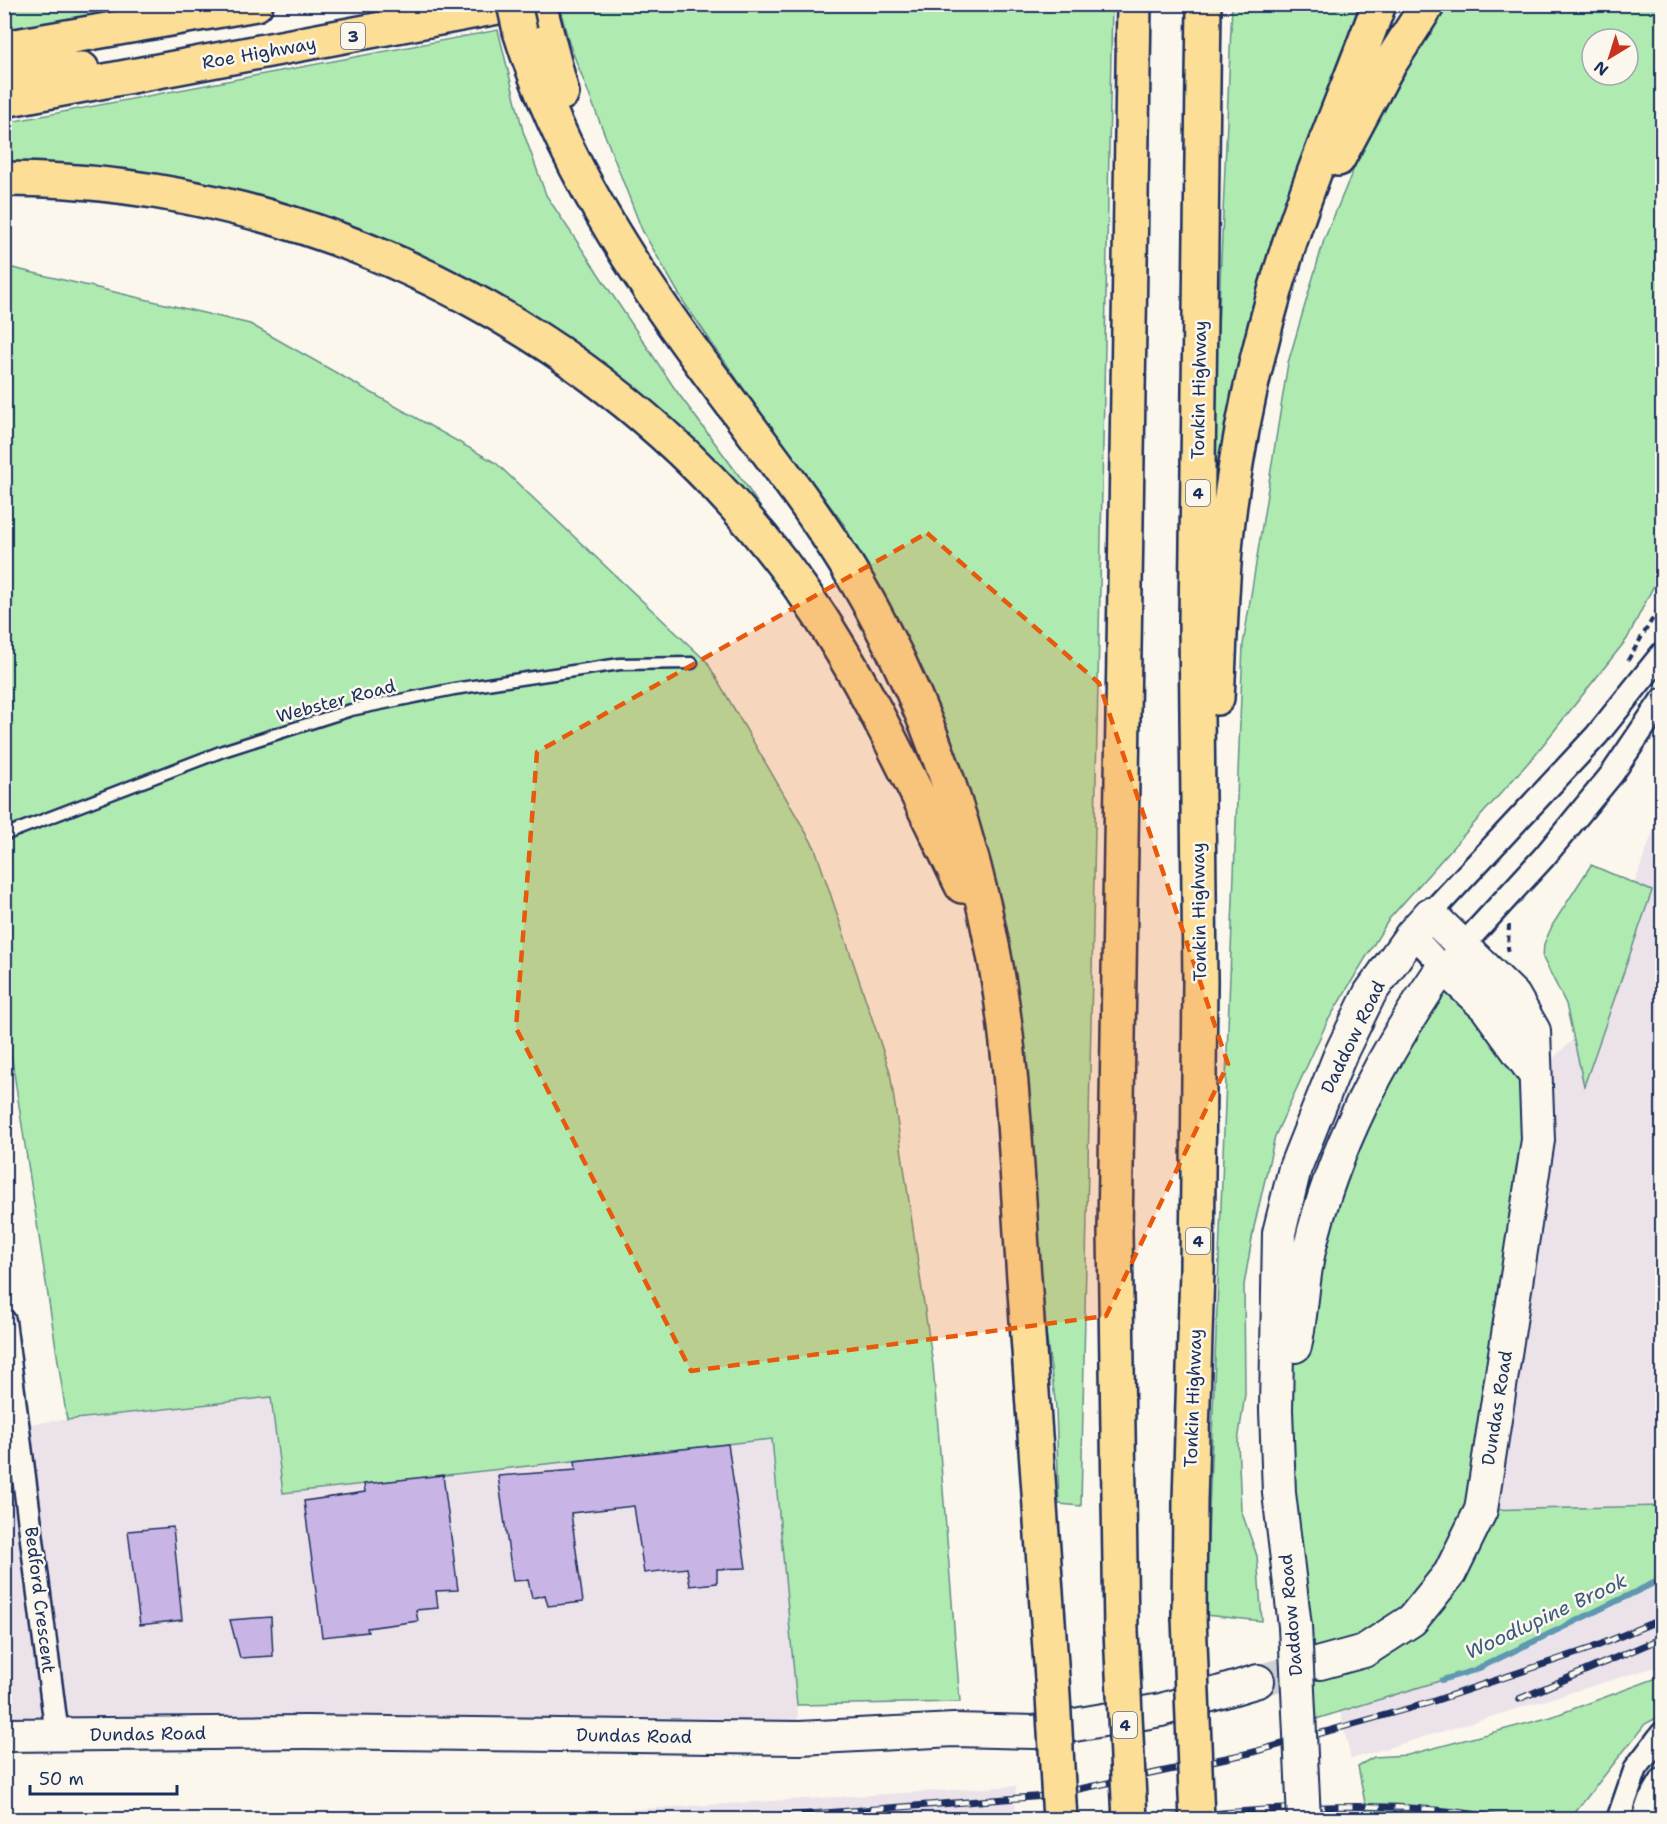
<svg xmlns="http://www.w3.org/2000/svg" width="1667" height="1824" viewBox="0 0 1667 1824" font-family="'Shantell Sans',sans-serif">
  <rect width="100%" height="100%" fill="#fbf7ec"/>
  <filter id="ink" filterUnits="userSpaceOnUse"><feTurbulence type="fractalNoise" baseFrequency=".0167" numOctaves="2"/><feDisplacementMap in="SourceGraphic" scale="12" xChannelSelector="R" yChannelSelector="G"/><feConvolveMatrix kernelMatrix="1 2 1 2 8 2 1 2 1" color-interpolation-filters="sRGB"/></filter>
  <g filter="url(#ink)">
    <path fill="#ece3ea" d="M1662,806V1506L1462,1512L1524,1086L1582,1031Z
      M4,1321L18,1425L271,1397L284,1493L773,1439L800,1738L5,1735Z
      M1662,1579V1665L1351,1759L1340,1711L1475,1670Z
      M1016,1786L1015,1819H476Z"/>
    <path fill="#afebb1" stroke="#658d88" stroke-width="1.5" fill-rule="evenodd" d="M4,5H154L5,33Z
      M559,5H1112L1081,1506L1059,1504L1056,1407L1030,1213L1021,1057L894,618L845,526L750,398L683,301L642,230L569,43Z
      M1232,5H1366L1209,538Z
      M1448,5H1662V569L1627,639L1534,756L1389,919L1327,1022L1275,1136L1254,1227L1244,1285L1245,1394L1238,1442L1241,1510L1257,1556L1262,1621L1205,1615L1243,645L1288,363L1324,240L1376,115ZM1592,39H1628V75H1592Z
      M498,30L523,131L546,195L675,389L743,481L784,543L574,359L304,224L5,172L4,123Z
      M4,266L250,324L496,463L707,662L815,848L890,1072L933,1365L960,1702L797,1705L772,1439L283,1493L271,1397L67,1420L5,1014Z
      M1591,865L1652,891L1584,1086L1566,1004L1543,958L1544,944L1553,924Z
      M1443,967L1535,1075L1482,1510L1662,1506V1579L1475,1670L1300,1724L1288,1377L1309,1251Z
      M4,1270L23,1470L5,1473H4Z
      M1662,1676V1715L1645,1724L1570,1819H1368L1358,1766L1374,1757L1408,1755L1551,1717Z"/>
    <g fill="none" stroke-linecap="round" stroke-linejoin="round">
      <path stroke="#5f98b0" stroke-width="6" d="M1442,1680L1475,1670L1662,1579"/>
    </g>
    <path fill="#c8b5e6" stroke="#1b2f5e" stroke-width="1.5" d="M728,1444L746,1568L717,1569V1583L690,1586L687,1568L644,1573L634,1506L571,1513L583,1602L548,1606L545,1595L532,1598L528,1580L513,1581L498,1476L576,1470L575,1461Z
      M443,1475L458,1590L436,1591L438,1608L416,1610L418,1621L367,1628L368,1632L322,1637L304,1501L365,1492L364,1484Z
      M173,1527L182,1620L140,1625L128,1531Z
      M271,1617L273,1656L240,1658L230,1620Z"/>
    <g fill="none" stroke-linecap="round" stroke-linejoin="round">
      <path stroke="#cecfd0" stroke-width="32" stroke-dasharray="32 16" stroke-linecap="butt" d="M1258,1681L1320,1663"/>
      <defs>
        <path id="lane" d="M4,835L223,751L351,710L454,689L620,664L692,663"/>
        <path id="street" d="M1430,914L1597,735L1662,654
          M1412,934L1443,967L1544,857L1612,774L1662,700
          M4,1321L57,1735
          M1618,1820L1636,1768L1662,1734
          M1643,1820L1649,1802L1662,1780"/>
        <path id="secondary" d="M1295,1346C1302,1315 1302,1282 1309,1251C1332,1150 1384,1051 1443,967L1486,1007L1535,1075
          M1295,1626L1279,1493L1276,1410L1279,1233L1295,1168L1340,1055L1370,993L1412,934L1430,914L1514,996L1534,1031L1538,1140L1481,1510L1450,1573L1412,1620L1364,1651L1320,1663
          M4,1735L307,1732L800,1738L954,1730L1034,1732L1161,1710L1258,1681"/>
        <path id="highway" d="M539,4L562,93
          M520,31C560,160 634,273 714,380C772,458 834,535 879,622C932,722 972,839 993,950C1014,1057 1016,1169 1024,1278C1033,1411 1043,1545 1052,1678
          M4,48L256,4
          M4,64L37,70L82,69
          M4,100L514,4
          M1338,159L1385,71L1428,4
          M4,179C325,179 643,347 819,615C875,701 917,794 962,886
          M1217,698C1220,645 1221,592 1226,539C1235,447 1259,340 1287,251C1313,167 1349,87 1379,4
          M1189,1617L1190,1501L1197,1270L1200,981L1196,623L1204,4
          M1121,1631L1115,1232L1134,4"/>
      </defs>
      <use href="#lane" stroke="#1b2f5e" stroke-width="15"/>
      <use href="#street" stroke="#1b2f5e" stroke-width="27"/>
      <use href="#secondary" stroke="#1b2f5e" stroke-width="36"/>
      <use href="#highway" stroke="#1b2f5e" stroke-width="38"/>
      <path stroke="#1b2f5e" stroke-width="4" stroke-dasharray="6 4.5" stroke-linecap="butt" d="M1628,660L1662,603
        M1509,925L1508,948L1510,956"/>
      <use href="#lane" stroke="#fbf7ec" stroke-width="10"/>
      <use href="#street" stroke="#fbf7ec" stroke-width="22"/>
      <use href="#secondary" stroke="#fbf7ec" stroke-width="32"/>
      <use href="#highway" stroke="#fdde96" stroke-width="33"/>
      <defs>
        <path id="rail" d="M1519,1699L1662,1638
          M731,1820L1046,1796L1250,1753L1428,1703L1592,1648L1662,1619
          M1143,1820C1265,1809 1387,1796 1508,1820"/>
      </defs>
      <use href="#rail" stroke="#1b2f5e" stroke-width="7"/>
      <use href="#rail" stroke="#fbf7ec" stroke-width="4.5" stroke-dasharray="14" stroke-linecap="butt"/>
      <defs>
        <path id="secondary-bridge" d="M1295,1626L1304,1820"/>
        <path id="highway-bridge" d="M514,4L520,31
          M1189,1617L1197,1820
          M1121,1631L1130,1820
          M1052,1678L1060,1820"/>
      </defs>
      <use href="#secondary-bridge" stroke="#1b2f5e" stroke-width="36" stroke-linecap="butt"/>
      <use href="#highway-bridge" stroke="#1b2f5e" stroke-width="38" stroke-linecap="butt"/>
      <use href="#secondary-bridge" stroke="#fbf7ec" stroke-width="32"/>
      <use href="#highway-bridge" stroke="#fdde96" stroke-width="33"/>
    </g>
  </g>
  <path fill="#e8590c" fill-opacity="0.2" stroke="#e8590c" stroke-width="4.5" stroke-dasharray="12 8" stroke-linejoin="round" d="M927,533L1099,683L1228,1064L1106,1316L691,1371L516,1028L537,752Z"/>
  <g text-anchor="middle" stroke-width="5" stroke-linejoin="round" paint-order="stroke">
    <g fill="#fbf7ec" stroke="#5e6b89" stroke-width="1.5">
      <rect x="341" y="23" width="24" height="26" rx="4.5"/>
      <rect x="1186" y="480" width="24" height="26" rx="4.5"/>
      <rect x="1186" y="1228" width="24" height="26" rx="4.5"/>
      <rect x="1113" y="1712" width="24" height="26" rx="4.5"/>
    </g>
    <g font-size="16" font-weight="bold" fill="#1b2f5e">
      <text x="353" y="42">3</text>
      <text x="1198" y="499">4</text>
      <text x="1198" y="1247">4</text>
      <text x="1125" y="1731">4</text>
    </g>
    <g font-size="18" fill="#1b2f5e" stroke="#fbf7ec">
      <text transform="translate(259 53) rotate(-10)" y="6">Roe Highway</text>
      <text transform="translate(1199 390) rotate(-89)" y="6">Tonkin Highway</text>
      <text transform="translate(336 701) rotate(-15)" y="6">Webster Road</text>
      <text transform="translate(1199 912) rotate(-91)" y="6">Tonkin Highway</text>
      <text transform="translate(1353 1037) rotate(-64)" y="6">Daddow Road</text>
      <text transform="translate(1193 1398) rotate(-88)" y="6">Tonkin Highway</text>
      <text transform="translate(1497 1408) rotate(-81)" y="6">Dundas Road</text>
      <text transform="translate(40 1600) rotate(83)" y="6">Bedford Crescent</text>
      <text transform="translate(1291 1615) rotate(-95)" y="6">Daddow Road</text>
      <text transform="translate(148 1734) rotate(-1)" y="6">Dundas Road</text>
      <text transform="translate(634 1736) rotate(1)" y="6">Dundas Road</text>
    </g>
    <g font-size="20" font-style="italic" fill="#385b80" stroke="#fbf7ec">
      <text transform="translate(1546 1616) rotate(-25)" y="7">Woodlupine Brook</text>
    </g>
  </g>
  <rect width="1667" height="1824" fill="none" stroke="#fbf7ec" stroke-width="24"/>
  <rect x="12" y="12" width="1643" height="1800" fill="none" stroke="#1b2f5e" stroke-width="2" filter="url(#ink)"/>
  <g transform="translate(1610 57) rotate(218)"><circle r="28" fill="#fbf7ec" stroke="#a1a7b3" stroke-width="1.5"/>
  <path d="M0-4.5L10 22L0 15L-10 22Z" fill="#c8321e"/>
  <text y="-9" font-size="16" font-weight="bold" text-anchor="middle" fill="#1b2f5e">N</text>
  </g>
  <path d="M30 1785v9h147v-9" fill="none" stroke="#1b2f5e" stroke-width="3"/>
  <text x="39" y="1785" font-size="18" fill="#1b2f5e" stroke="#fbf7ec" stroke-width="4.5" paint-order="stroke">50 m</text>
</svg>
